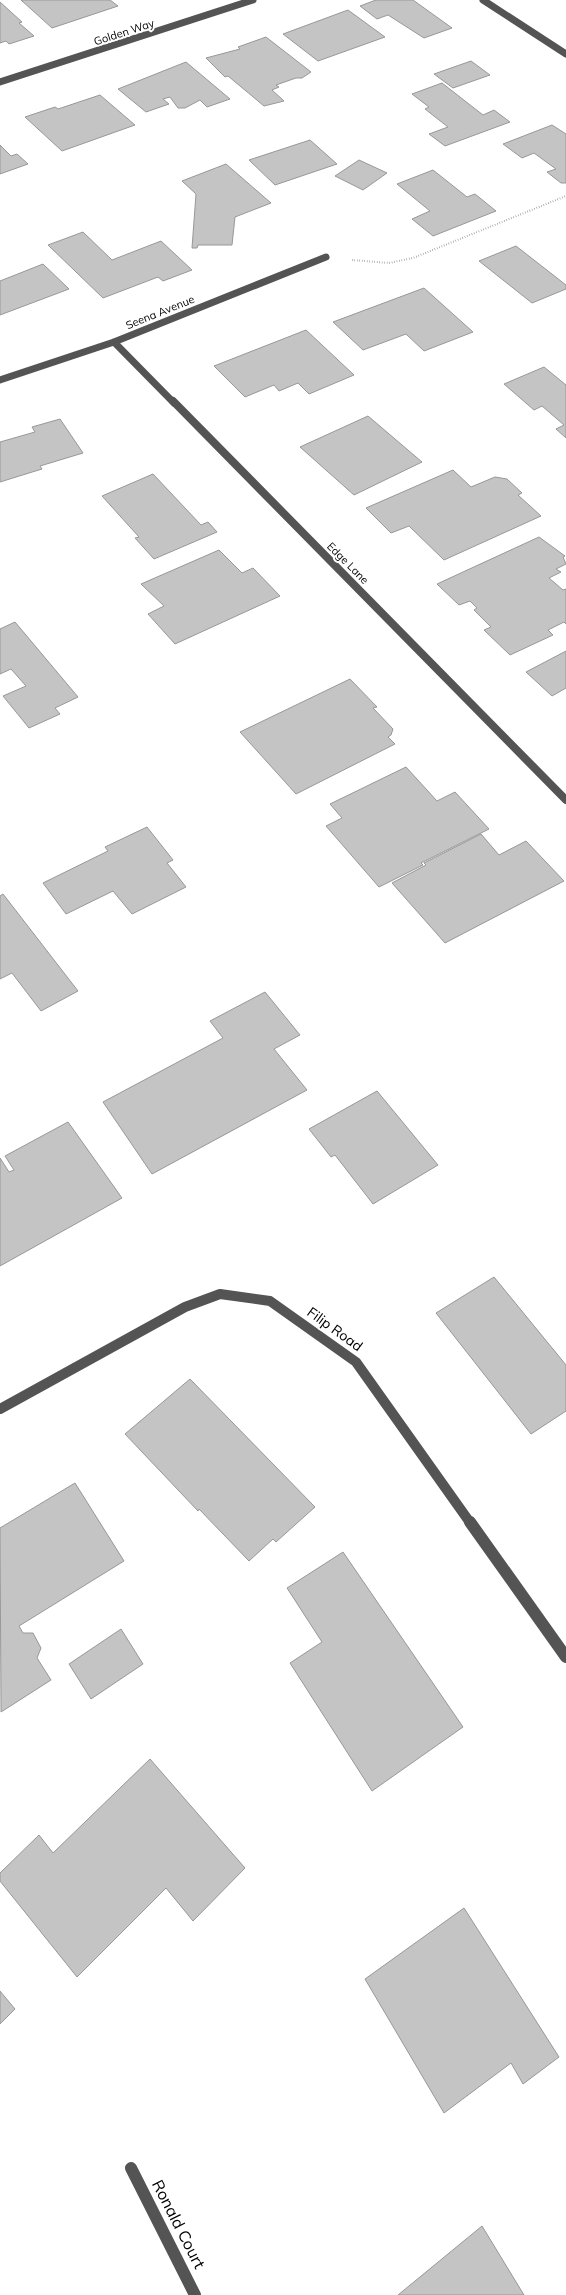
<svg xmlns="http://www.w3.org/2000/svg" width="566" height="2295" viewBox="0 0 566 2295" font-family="Mulish,sans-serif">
  <rect width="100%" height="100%" fill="#fff"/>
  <path fill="#c4c4c4" stroke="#989898" d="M21,0H110L118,6L52,28Z
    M376,0H413L452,28L424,38L388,15L377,19L360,6Z
    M0,2L22,22L19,23L34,36L9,44L6,41L0,43Z
    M348,10L385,37L318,61L283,34Z
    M266,37L311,72L302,78H296L276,85L279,87L272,90L284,101L264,106L228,76L225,77L206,58L240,49L238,47Z
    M471,61L490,75L453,88L434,74Z
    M186,62L230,99L207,107L200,100L185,108H178L170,97L163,99L169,104L146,112L118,89Z
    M442,83L483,115L494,110L510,122L445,146L429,134L448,127L425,109L429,107L412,94Z
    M100,95L135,125L62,151L25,117L55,107L58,109Z
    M552,125L566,134V183H561L547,172L556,169L534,153L522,158L503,144Z
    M310,140L337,164L275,185L249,160Z
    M0,145L11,156L17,154L28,164L0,174Z
    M359,160L387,173L363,190L335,176Z
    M226,164L271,203L235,217L232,245H198L197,248H192L196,194L182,181Z
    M433,170L467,197L475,194L496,211L433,236L412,219L430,211L397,184Z
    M83,232L112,260L161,241L192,270L163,281L158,277L103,298L48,245Z
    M516,246L566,285V289L532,303L479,261Z
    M43,264L69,289L0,315V281Z
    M424,288L473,332L424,351L406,334L363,350L333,322Z
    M306,330L354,375L309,394L298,383L279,391L274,385L245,397L214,366Z
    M544,367L566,385V438L556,429L564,425L542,406L534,410L504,384Z
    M368,416L422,462L354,495L300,447Z
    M60,419L83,453L40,466L42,469L0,482V442L35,432L32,427Z
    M453,470L471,487L495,477L507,479L522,493L518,495L541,516L444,560L409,526L391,533L366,508Z
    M153,474L201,525L208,522L217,532L154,559L135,538L139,537L102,496Z
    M539,537L565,556L563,557L566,564L556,569L561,572L549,578L563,590L566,589V624L564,622L548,630L553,635L510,655L484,630L491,627L474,610L477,608L470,601L459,605L437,584Z
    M219,550L242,573L253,568L280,596L175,644L148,614L164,606L141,584Z
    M15,622L78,697L55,708L60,714L29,728L3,696L26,686L11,669L0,674V629Z
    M566,651V688L552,696L526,672Z
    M350,679L377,707L373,708L393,729L391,735L388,737L395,744L296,794L240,732Z
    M406,767L437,801L455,792L489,829L421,863L423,865L379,887L326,826L342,818L330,804Z
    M147,827L173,860L167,863L186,887L132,914L113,891L66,914L43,883L108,851L105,847Z
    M481,834L499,855L526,841L564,881L445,943L392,883L426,865L424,863Z
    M3,894L78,991L41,1011L12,973L0,979V896Z
    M265,992L300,1035L274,1049L307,1090L152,1174L103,1102L223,1038L210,1021Z
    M377,1091L438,1165L373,1204L335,1155L331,1157L309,1129Z
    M68,1122L122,1198L0,1266V1158L9,1172L14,1170L5,1156Z
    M494,1277L566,1365V1411L531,1434L436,1313Z
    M190,1379L315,1507L276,1542L273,1539L249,1561L199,1509L198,1511L125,1434Z
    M75,1483L124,1561L19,1626L23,1633H33L41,1648L37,1658L51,1680L1,1712L0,1528Z
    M343,1552L463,1727L372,1791L290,1663L322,1642L287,1588Z
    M121,1629L143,1664L91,1699L69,1664Z
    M150,1759L245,1868L193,1921L166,1888L77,1977L0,1881V1873L39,1835L53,1853Z
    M464,1908L559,2057L523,2084L511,2063L444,2113L365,1979Z
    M0,1991L15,2009L0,2024Z
    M482,2226L524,2295H398Z"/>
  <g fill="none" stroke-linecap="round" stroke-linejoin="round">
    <path stroke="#767676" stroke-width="2" stroke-dasharray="0.5 2" stroke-linecap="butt" d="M352,260L389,263L413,258L566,196"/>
    <path stroke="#545454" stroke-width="7" d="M483,0L566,54
      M0,82L253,0
      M114,342L174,403
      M0,380L114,342L326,257"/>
    <path stroke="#545454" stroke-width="8" d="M173,401L566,800"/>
    <path stroke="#545454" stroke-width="10" d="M0,1409L185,1307L220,1294L270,1301L356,1362L471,1524"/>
    <path stroke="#545454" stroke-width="12" d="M470,1522L566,1657
      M131,2168L195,2295"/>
  </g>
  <g text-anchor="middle" stroke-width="4" stroke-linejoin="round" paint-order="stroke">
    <g font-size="11" fill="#000" stroke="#fff">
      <text transform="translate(124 32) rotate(-18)" y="4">Golden Way</text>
      <text transform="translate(160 312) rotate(-22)" y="4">Seena Avenue</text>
      <text transform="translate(348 563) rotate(45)" y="4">Edge Lane</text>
    </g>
    <g font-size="14" fill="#000" stroke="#fff">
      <text transform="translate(335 1329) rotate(36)" y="5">Filip Road</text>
    </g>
    <g font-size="16" fill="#000" stroke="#fff">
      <text transform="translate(179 2224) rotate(63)" y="6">Ronald Court</text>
    </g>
  </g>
</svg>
